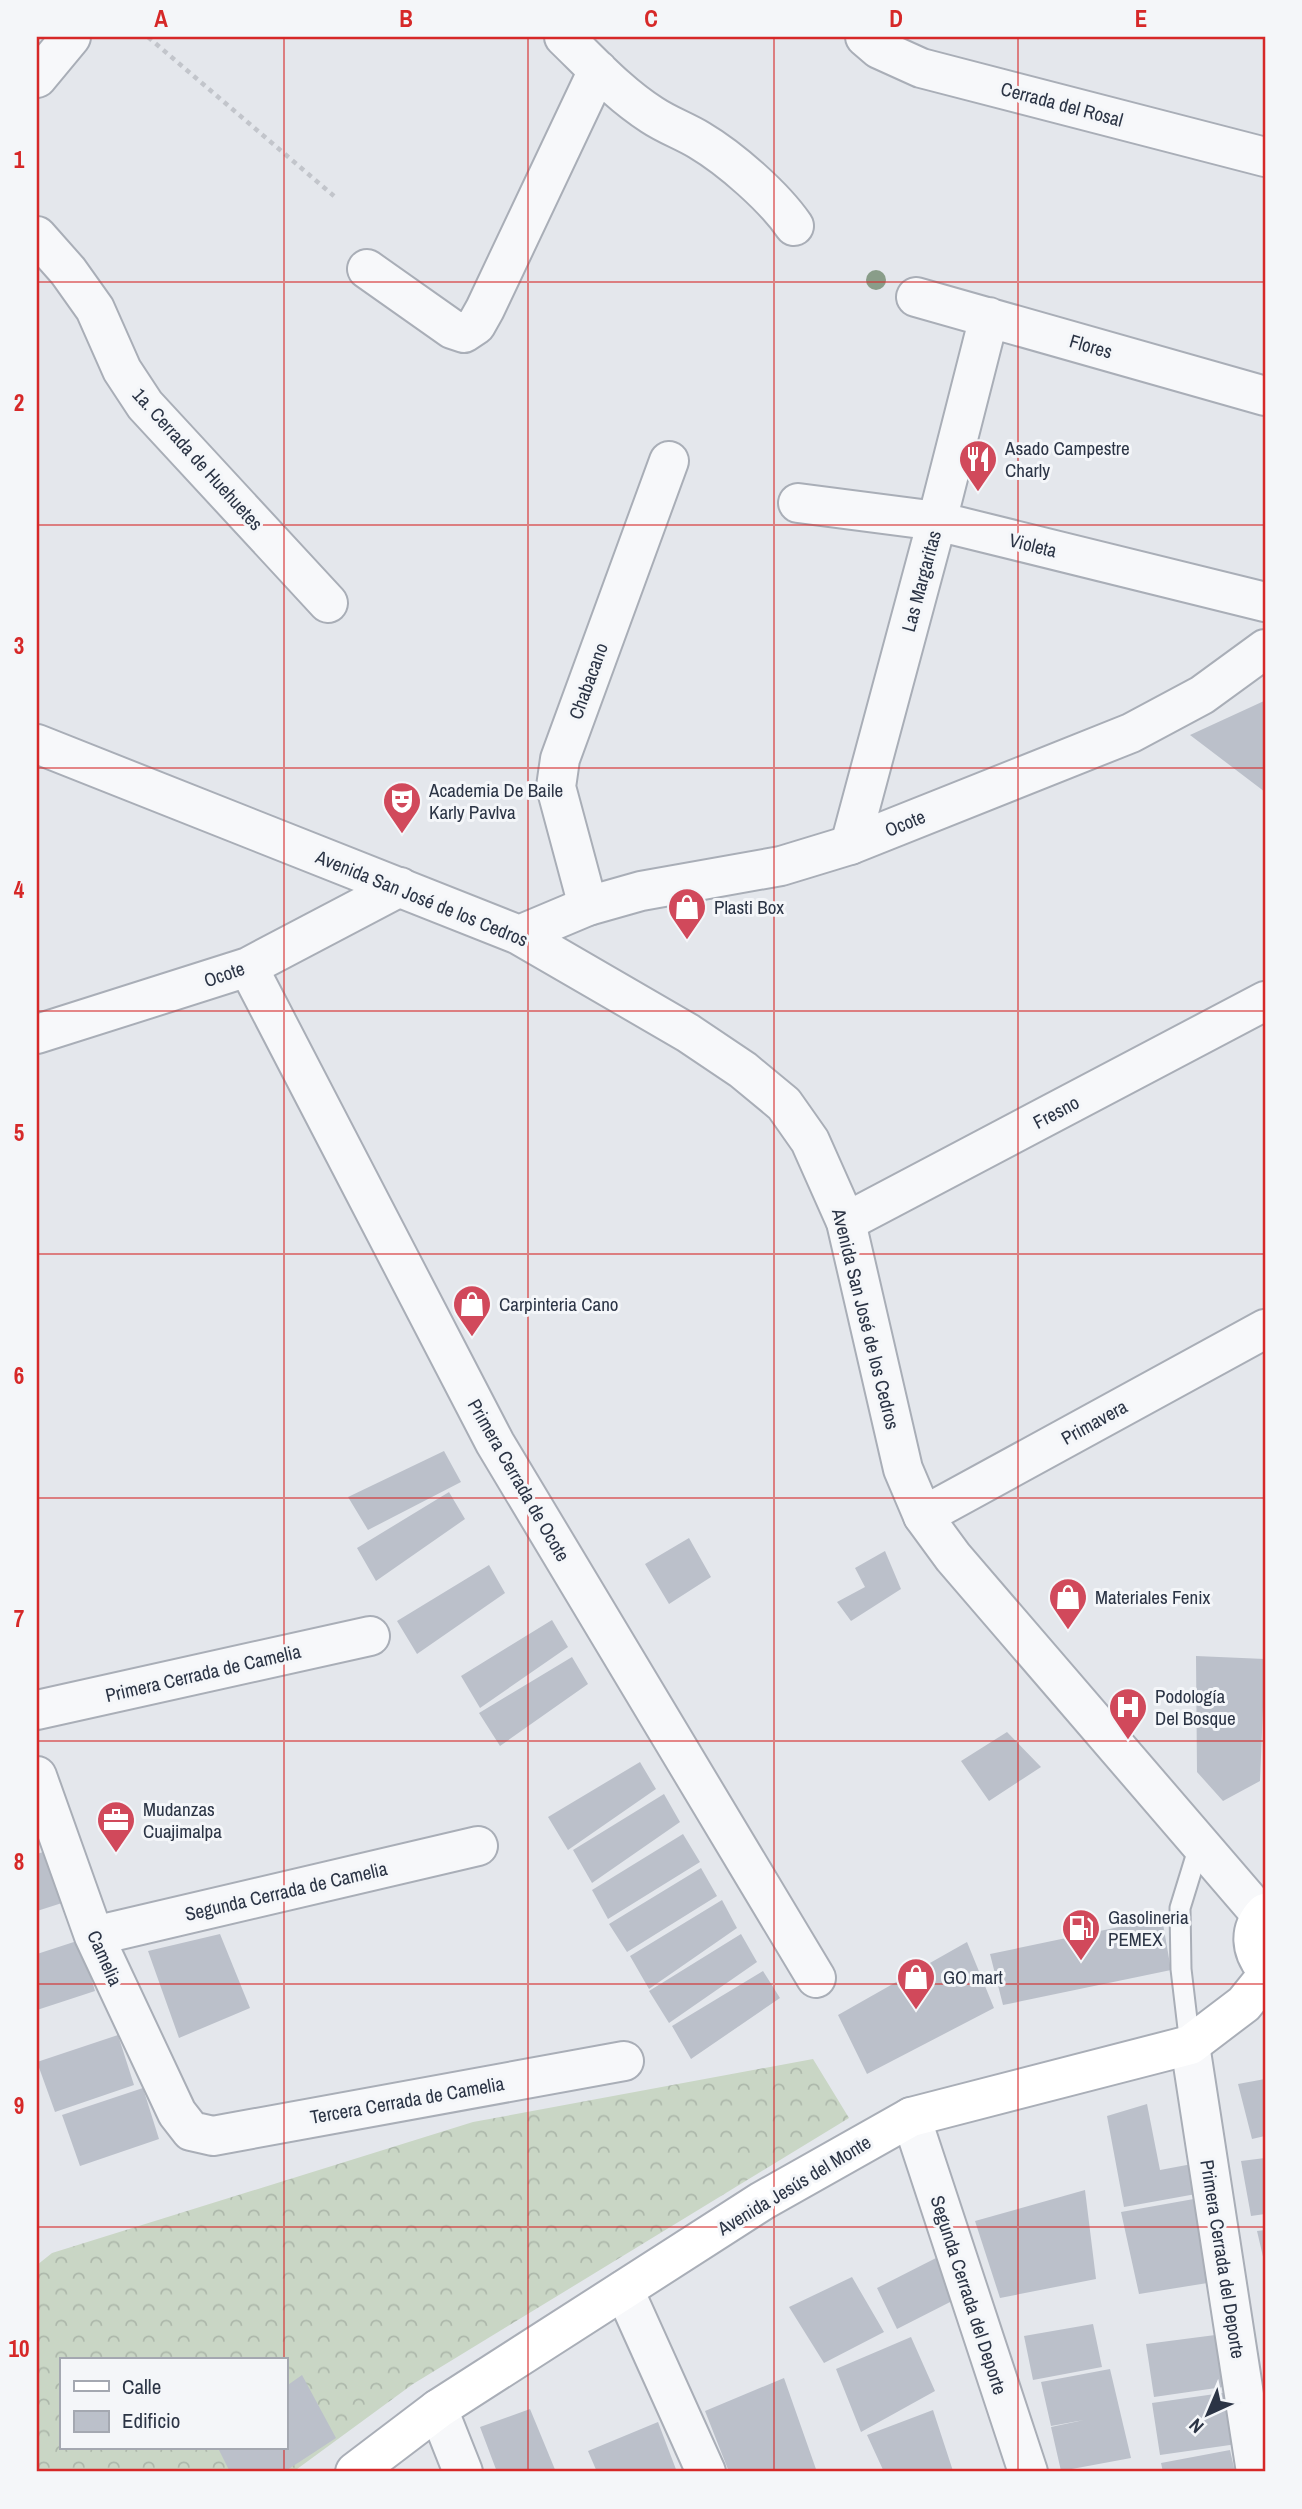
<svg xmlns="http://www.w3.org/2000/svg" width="1302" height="2509" viewBox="0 0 1302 2509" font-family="'Archivo Narrow',sans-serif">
  <defs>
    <pattern id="forest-crowns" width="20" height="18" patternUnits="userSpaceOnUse" patternTransform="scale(1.75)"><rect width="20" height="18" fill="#c9d6c5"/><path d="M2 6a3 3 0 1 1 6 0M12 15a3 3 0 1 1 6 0" fill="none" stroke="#adb8ab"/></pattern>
  </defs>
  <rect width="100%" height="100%" fill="#e4e7ec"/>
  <path fill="url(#forest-crowns)" fill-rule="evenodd" d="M813,2059L849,2118L413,2384L293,2472H37V2265L52,2253L473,2122ZM61,2360H285V2448H61Z"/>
  <path fill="#bbc0ca" d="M1264,701L1265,724V792L1190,735Z
    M444,1451L461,1482L368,1530L348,1497Z
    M449,1492L465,1519L376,1581L357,1548Z
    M689,1538L711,1577L669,1604L645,1564Z
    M885,1551L901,1589L851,1621L837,1602L865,1587L855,1568Z
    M489,1565L505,1593L417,1654L397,1621Z
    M552,1620L568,1647L480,1708L461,1676Z
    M1196,1656L1265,1659L1260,1781L1223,1801L1197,1772Z
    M572,1657L588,1684L500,1746L479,1713Z
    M1007,1732L1041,1767L989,1801L961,1761Z
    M640,1762L656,1789L568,1850L548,1817Z
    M664,1794L680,1822L592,1883L573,1850Z
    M683,1834L700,1862L608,1919L592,1890Z
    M46,1851L62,1903L37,1911V1854Z
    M701,1868L717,1896L627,1952L609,1924Z
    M722,1900L737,1928L649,1989L630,1956Z
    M1162,1918L1171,1970L1003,2005L990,1954Z
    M220,1934L250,2008L179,2038L148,1951Z
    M741,1934L757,1962L669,2023L649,1991Z
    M80,1940L95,1991L37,2010V1954Z
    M967,1942L994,2008L867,2074L838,2015Z
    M763,1971L780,1998L691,2059L672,2026Z
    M118,2035L134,2085L55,2112L37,2062Z
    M1265,2079V2136L1252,2139L1238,2084Z
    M143,2088L159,2139L80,2166L62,2115Z
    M1147,2104L1160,2170L1192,2164L1196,2194L1124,2207L1107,2116Z
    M1265,2158V2214L1251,2216L1241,2161Z
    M1085,2190L1096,2279L1000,2298L975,2221Z
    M1205,2197L1220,2281L1139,2294L1121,2212Z
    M1265,2230V2261H1264L1257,2231Z
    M938,2257L958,2298L897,2329L877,2288Z
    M852,2277L884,2332L824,2363L789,2307Z
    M1093,2324L1102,2367L1033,2380L1024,2336Z
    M1223,2334L1230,2386L1154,2397L1146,2344Z
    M911,2337L935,2391L861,2432L836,2369Z
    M1110,2369L1131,2458L1061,2471L1051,2427L1084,2420L1051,2426L1041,2382Z
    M302,2375L336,2438L284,2472H230L218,2448H285V2387Z
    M784,2378L817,2472H729L705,2411Z
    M1229,2392L1237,2444L1160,2455L1152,2403Z
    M530,2409L556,2472H497L480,2427Z
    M933,2410L953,2471L884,2472L867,2435Z
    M658,2422L677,2472H597L588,2451Z
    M1230,2450L1235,2472H1163L1161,2463Z"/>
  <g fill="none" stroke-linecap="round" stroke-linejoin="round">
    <defs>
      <path id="service" d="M1190,2045L1181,1969L1180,1908L1200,1843"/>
      <path id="minor" d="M564,37C592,64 619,94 652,115C667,125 684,131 699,140C731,159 774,197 794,226
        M865,37L879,49L921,68L1265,157
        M37,78L71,37
        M37,236L68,271L95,309L122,370L145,405L328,603
        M367,269L452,329L464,333L476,325L485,309L598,70
        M916,297L1265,396
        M798,503L937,521L1265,602
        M850,845L937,521L989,317
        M588,906L556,787L560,759L669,461
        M248,967L495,1443L816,1978
        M37,1034L248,967L400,887
        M846,1222L1265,1001
        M923,1516L1265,1329
        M37,1710L370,1636
        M37,1776L94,1936L177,2113L191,2131L213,2136L624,2061
        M94,1936L478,1846
        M1190,2045L1256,2472
        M911,2117L1028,2472
        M624,2290L706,2472
        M438,2409L463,2472"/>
      <path id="tertiary" d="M37,744L519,935L688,1033L743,1070L784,1104L810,1141L846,1222L903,1469L923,1516L953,1557L1262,1916
        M519,935L588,906L641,891L781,866L850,845L1131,733L1202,695L1265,649"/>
      <path id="secondary" d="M1265,1913C1248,1930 1251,1951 1265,1968
        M355,2472L438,2409L762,2201L911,2117L1190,2045L1244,2004L1265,1978"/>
    </defs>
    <use href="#service" stroke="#a9aeb7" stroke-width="23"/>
    <use href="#minor" stroke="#a9aeb7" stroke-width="42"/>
    <use href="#tertiary" stroke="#a9aeb7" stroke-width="42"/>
    <use href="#secondary" stroke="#a9aeb7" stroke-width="42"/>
    <path stroke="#c2c5cb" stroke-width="4.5" stroke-dasharray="5 5" stroke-linecap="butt" d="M148,37L334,196"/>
    <use href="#service" stroke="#f7f8fa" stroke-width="19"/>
    <use href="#minor" stroke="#f7f8fa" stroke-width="38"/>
    <use href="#tertiary" stroke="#f7f8fa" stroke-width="38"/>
    <use href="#secondary" stroke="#fff" stroke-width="38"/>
  </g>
  <circle fill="#899d89" cx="876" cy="280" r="10"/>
  <path fill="none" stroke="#d62828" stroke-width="2" stroke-opacity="0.55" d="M284,37V2360M528,37V2472M774,37V2472M1018,37V2472M37,282H1265M37,525H1265M37,768H1265M37,1011H1265M37,1254H1265M37,1498H1265M37,1741H1265M37,1984H1265M37,2227H1265M284,2448V2472"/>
  <defs>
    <symbol id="restaurant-pin" viewBox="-11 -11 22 30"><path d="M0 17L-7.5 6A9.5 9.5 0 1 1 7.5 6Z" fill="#d1495b" stroke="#f4f6f9"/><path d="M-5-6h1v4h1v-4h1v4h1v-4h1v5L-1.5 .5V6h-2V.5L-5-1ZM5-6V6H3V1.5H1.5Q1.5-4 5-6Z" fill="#fff"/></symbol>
    <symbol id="theatre-pin" viewBox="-11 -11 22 30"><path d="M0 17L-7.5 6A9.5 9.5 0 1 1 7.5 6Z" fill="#d1495b" stroke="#f4f6f9"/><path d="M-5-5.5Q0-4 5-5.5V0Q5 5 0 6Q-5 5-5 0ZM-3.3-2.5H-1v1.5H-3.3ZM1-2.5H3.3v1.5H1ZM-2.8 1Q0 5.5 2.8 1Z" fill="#fff"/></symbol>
    <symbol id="shop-pin" viewBox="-11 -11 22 30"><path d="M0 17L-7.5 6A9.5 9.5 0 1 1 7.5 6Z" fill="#d1495b" stroke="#f4f6f9"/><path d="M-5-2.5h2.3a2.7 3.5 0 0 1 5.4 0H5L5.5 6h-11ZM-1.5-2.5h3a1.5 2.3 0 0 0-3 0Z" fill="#fff"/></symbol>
    <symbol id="hospital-pin" viewBox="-11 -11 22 30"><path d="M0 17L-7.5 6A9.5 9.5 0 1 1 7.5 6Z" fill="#d1495b" stroke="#f4f6f9"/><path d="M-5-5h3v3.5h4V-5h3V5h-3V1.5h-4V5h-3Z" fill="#fff"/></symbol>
    <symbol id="office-pin" viewBox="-11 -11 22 30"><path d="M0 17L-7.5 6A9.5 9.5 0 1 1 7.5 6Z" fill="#d1495b" stroke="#f4f6f9"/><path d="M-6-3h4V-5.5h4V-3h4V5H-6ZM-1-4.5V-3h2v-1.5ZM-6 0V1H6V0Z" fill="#fff"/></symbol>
    <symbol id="fuel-pin" viewBox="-11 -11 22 30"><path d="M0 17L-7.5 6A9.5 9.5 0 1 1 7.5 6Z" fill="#d1495b" stroke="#f4f6f9"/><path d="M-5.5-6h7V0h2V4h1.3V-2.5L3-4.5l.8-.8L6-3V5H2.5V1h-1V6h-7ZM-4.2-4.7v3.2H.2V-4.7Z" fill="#fff"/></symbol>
  </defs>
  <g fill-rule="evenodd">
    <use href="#restaurant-pin" x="956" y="437" width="44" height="60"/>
    <use href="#theatre-pin" x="380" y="779" width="44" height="60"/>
    <use href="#shop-pin" x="665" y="885" width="44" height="60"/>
    <use href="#shop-pin" x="450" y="1282" width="44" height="60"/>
    <use href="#shop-pin" x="1046" y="1575" width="44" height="60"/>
    <use href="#hospital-pin" x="1106" y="1685" width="44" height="60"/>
    <use href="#office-pin" x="94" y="1798" width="44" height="60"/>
    <use href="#fuel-pin" x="1059" y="1906" width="44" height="60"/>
    <use href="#shop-pin" x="894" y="1955" width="44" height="60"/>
  </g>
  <g text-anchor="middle" stroke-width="6" stroke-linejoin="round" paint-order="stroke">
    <g font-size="19" fill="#2b3445" stroke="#f4f6f9">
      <text transform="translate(1062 104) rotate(15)" y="7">Cerrada del Rosal</text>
      <text transform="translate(1091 346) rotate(16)" y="7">Flores</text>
      <text transform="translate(198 459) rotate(48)" y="7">1a. Cerrada de Huehuetes</text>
      <text transform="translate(1033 545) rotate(14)" y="7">Violeta</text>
      <text transform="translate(921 581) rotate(-75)" y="7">Las Margaritas</text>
      <text transform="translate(588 681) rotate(-70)" y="7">Chabacano</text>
      <text transform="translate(905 823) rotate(-22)" y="7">Ocote</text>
      <text transform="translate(422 898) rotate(22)" y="7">Avenida San José de los Cedros</text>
      <text transform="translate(224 974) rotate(-19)" y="7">Ocote</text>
      <text transform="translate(1056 1112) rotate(-28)" y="7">Fresno</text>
      <text transform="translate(866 1319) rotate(76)" y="7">Avenida San José de los Cedros</text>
      <text transform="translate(1094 1422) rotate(-29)" y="7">Primavera</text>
      <text transform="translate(519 1480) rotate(60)" y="7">Primera Cerrada de Ocote</text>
      <text transform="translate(203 1673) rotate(-13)" y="7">Primera Cerrada de Camelia</text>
      <text transform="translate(286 1891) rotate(-13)" y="7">Segunda Cerrada de Camelia</text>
      <text transform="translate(105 1958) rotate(66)" y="7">Camelia</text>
      <text transform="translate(407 2100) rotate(-10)" y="7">Tercera Cerrada de Camelia</text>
      <text transform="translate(794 2185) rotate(-31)" y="7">Avenida Jesús del Monte</text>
      <text transform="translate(1223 2259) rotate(81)" y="7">Primera Cerrada del Deporte</text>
      <text transform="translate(969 2295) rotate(72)" y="7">Segunda Cerrada del Deporte</text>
    </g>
    <g font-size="19" fill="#2b3445" stroke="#f4f6f9" text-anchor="start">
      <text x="1005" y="455">Asado Campestre<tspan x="1005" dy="22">Charly</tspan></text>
      <text x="429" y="797">Academia De Baile<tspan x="429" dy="22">Karly Pavlva</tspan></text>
      <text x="714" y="914">Plasti Box</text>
      <text x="499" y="1311">Carpinteria Cano</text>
      <text x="1095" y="1604">Materiales Fenix</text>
      <text x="1155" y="1703">Podología<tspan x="1155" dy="22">Del Bosque</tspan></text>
      <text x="143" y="1816">Mudanzas<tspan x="143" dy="22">Cuajimalpa</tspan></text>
      <text x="1108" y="1924">Gasolineria<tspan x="1108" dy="22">PEMEX</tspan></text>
      <text x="943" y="1984">GO mart</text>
    </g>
  </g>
  <rect width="1302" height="2509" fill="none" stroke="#f4f6f9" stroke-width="77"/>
  <rect x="60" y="2358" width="228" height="91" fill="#f4f6f9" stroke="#a4a8b1" stroke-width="2"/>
  <rect x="74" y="2381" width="35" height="10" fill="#ffffff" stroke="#a4a8b1" stroke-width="2"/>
  <text x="122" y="2394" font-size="21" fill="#2b3445">Calle</text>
  <rect x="74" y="2411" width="35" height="21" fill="#bbc0ca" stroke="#a4a8b1" stroke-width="2"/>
  <text x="122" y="2428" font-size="21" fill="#2b3445">Edificio</text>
  <g transform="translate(1208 2414) rotate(224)" stroke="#f4f6f9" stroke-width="5" paint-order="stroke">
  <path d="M0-5L12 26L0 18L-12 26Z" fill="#2b3445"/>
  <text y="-10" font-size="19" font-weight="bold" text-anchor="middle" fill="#2b3445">N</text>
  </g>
  <rect x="38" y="38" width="1226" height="2432" fill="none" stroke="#d62828" stroke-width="2.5"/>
  <g font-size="23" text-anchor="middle" font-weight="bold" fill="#d62828">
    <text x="161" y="27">A</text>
    <text x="406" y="27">B</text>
    <text x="651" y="27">C</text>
    <text x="896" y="27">D</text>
    <text x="1141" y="27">E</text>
    <text x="19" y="168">1</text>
    <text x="19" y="411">2</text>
    <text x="19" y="654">3</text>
    <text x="19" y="898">4</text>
    <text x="19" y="1141">5</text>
    <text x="19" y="1384">6</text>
    <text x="19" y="1627">7</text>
    <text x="19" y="1870">8</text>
    <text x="19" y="2114">9</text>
    <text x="19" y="2357">10</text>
  </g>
</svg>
